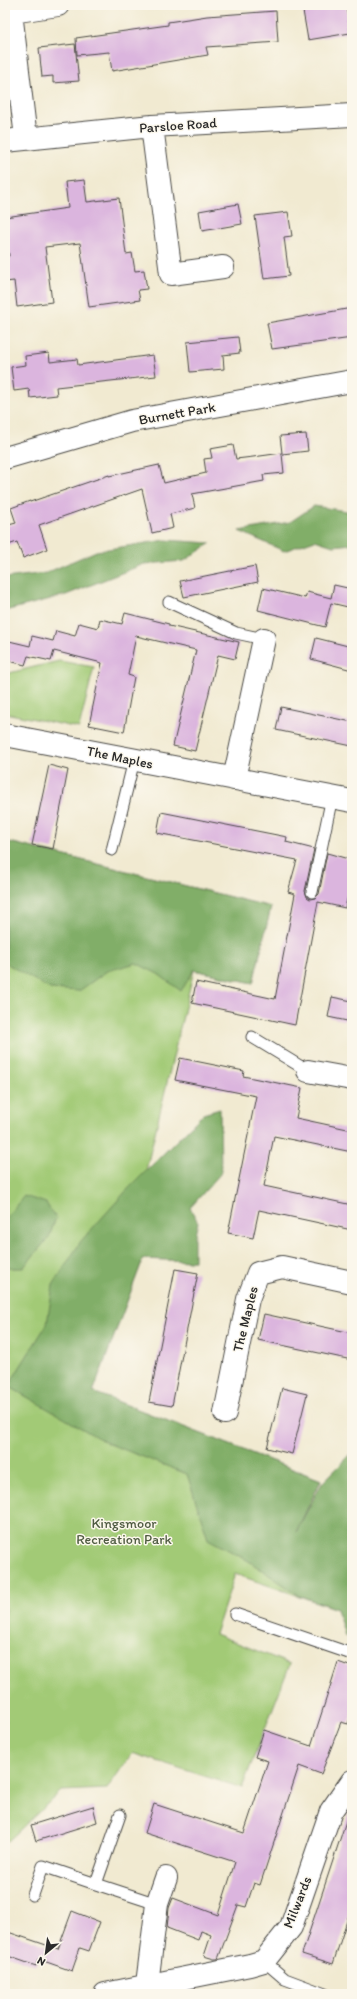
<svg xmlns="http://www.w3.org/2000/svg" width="357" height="1999" viewBox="0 0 357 1999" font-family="Itim,sans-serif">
  <rect width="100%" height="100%" fill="#fbf7ec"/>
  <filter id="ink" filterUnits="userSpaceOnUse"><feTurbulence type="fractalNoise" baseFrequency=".025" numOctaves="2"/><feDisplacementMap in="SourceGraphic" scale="8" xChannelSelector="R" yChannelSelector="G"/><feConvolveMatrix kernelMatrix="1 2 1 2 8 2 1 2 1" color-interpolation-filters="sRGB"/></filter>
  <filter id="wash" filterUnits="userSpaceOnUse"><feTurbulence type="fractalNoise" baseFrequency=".012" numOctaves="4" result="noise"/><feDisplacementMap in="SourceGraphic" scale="16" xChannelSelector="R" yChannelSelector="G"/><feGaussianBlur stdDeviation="0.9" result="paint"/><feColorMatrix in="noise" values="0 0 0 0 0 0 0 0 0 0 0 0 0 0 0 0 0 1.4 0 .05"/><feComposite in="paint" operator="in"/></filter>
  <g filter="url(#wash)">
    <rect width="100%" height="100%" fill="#f1ead1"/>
    <path fill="#a2ca76" stroke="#667a50" d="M59,661L94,667L79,728L5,713V674Z
      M5,841L271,907L253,983L194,970L143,1183L194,1261L143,1259L93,1392L321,1480L284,1556L337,1609L235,1574L215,1634L290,1664L242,1788L132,1753L107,1789L61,1791L5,1844Z"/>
    <path fill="#81ae67" stroke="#566c49" d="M314,506L352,512V544L333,546L315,540L284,551L239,531L290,522Z
      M165,540L211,543L184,561L144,564L66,595L5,611V578L46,573L96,551Z
      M5,841L271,907L253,983L194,970L181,991L158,974L136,963L107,971L79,991L50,989L9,965L5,961Z
      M220,1109L221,1173L190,1208L198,1222L194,1239V1261L143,1259L93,1392L321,1480L296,1532L322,1483L352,1453V1638L345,1636L337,1609L300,1596L247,1560L208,1539L187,1474L107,1443L8,1386L47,1324L53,1285L81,1241L128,1189L203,1114Z
      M24,1196L46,1203L56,1218L49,1237L23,1268H5V1219Z"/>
    <g id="blocks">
      <path fill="#dbb5de" d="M302,5H346L350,33L308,40Z
        M276,11L278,42L206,47L208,55L112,71L109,52L77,55L76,38L168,25V22L207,16Z
        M75,44L79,81L53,83V76L42,77L39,48Z
        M84,180L87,202L119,198L126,254L132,253L135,271L144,270L147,289L138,290L140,300L89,307L80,243L45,247L52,302L17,307L14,281L5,282V257L9,256L5,217L68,208L65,182Z
        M238,204L242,224L202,231L199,211Z
        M288,212L292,236L284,237L289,276L264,279L255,216Z
        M352,308V338L272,349L267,323Z
        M238,337L240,353L223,355L224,369L190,372L187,342Z
        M49,353L50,362L77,359L78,365L153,355L156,376L56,387L57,395L30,398L29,389L14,391L11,367L26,365L25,356Z
        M306,434L308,451L282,454L284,473L263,475L264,481L192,494L195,508L170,514L173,528L152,533L142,489L39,525L47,549L23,558L17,542L5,546V526L16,523L11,508L30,501V502L109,475V476L159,465L164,483L206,473L204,459L212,458L210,449L233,445L236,459L253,457L282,453L280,436Z
        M255,566L258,582L184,597L180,581Z
        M334,585L352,589V608L331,603L325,627L258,610L263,588L305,598L307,592L331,598Z
        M125,613L169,624V626L239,642L235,659L218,655L195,751L173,746L196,650L136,636L128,675L134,677L124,732L89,725L102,663L54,651L51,661L28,656L25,665L5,660V640L30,646L32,636L53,641L56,631L75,636L79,623L98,628L100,619L122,624Z
        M316,638L352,647V670L311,659Z
        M281,707L352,722V746L276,730Z
        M49,765L68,770L53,849L32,845Z
        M161,812L287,837L286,842L314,849L305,891L307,897L310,899L315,898L319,894L327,853L352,860V878L345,908L318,902L295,1025L192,1003L196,982L275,999L295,894L288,892L297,860L157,833Z
        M332,997L352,1001V1022L328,1017Z
        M180,1058L244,1071L243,1076L302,1088L296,1118L352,1130V1152L274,1136L264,1186L352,1205V1230L259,1210L253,1238L228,1233L256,1096L175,1080Z
        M175,1269L198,1273L172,1406L149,1402Z
        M264,1314L352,1333V1360L258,1340Z
        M282,1388L307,1394L292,1454L267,1448Z
        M338,1662L352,1667V1713L348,1724L341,1722L321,1774L299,1766L260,1885L254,1883L246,1907L238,1905L218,1959H214L204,1956L211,1935L201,1931L198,1940L167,1928L169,1908L173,1898L218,1915L235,1862L145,1833L154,1804L244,1833L268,1761L255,1757L264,1730L311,1746Z
        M93,1806L97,1822L36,1841L31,1825Z
        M349,1812H352V1905L333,1964L302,1954Z
        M72,1911L100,1922L89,1951L80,1948L72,1971L38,1959L36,1966L5,1955V1931L58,1949Z"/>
    </g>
  </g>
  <g filter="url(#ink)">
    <use href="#blocks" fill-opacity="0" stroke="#494844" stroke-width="1"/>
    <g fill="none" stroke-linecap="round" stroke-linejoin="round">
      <defs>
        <path id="lane" d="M169,602L236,633L264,639
          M112,850L134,760
          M312,892L332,797
          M252,1037L308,1071
          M235,1614L352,1654
          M120,1815L96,1884L157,1904
          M33,1895L43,1866L96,1884
          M264,1961L285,1979L325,1994"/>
        <path id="street" d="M11,12L26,138
          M5,13L58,5
          M152,126L171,274L223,267
          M5,141L152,126L352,115
          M5,458L132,421L352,381
          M5,735L352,801
          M234,779L264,639
          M308,1071L352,1079
          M225,1413L248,1299L258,1273L282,1267L352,1282
          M147,1984L157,1904L166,1878
          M105,1994L250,1965L264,1961L291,1927L331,1811L352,1781"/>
      </defs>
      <use href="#lane" stroke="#494844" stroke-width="13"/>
      <use href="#street" stroke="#494844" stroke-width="24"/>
      <use href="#lane" stroke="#fff" stroke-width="11"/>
      <use href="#street" stroke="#fff" stroke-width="22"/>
    </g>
  </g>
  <g text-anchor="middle" stroke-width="3" stroke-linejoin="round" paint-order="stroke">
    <g font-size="14" fill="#2b2b2b" stroke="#fbf7ec">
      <text transform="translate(178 125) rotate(-4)" y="5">Parsloe Road</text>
      <text transform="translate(177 413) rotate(-10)" y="5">Burnett Park</text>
      <text transform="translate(120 757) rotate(12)" y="5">The Maples</text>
      <text transform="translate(245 1319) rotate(-76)" y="5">The Maples</text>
      <text transform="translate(297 1902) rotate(-68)" y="5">Milwards</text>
    </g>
    <g font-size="14" fill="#4f5b42" stroke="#fbf7ec">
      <text x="124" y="1528">Kingsmoor<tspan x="124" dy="16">Recreation Park</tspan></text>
    </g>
  </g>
  <rect width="357" height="1999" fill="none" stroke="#fbf7ec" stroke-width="20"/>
  <g transform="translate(46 1953) rotate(209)" stroke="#fbf7ec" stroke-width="3" paint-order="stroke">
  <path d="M0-3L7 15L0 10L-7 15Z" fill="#2b2b2b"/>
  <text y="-6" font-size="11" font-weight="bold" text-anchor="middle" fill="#2b2b2b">N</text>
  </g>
</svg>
